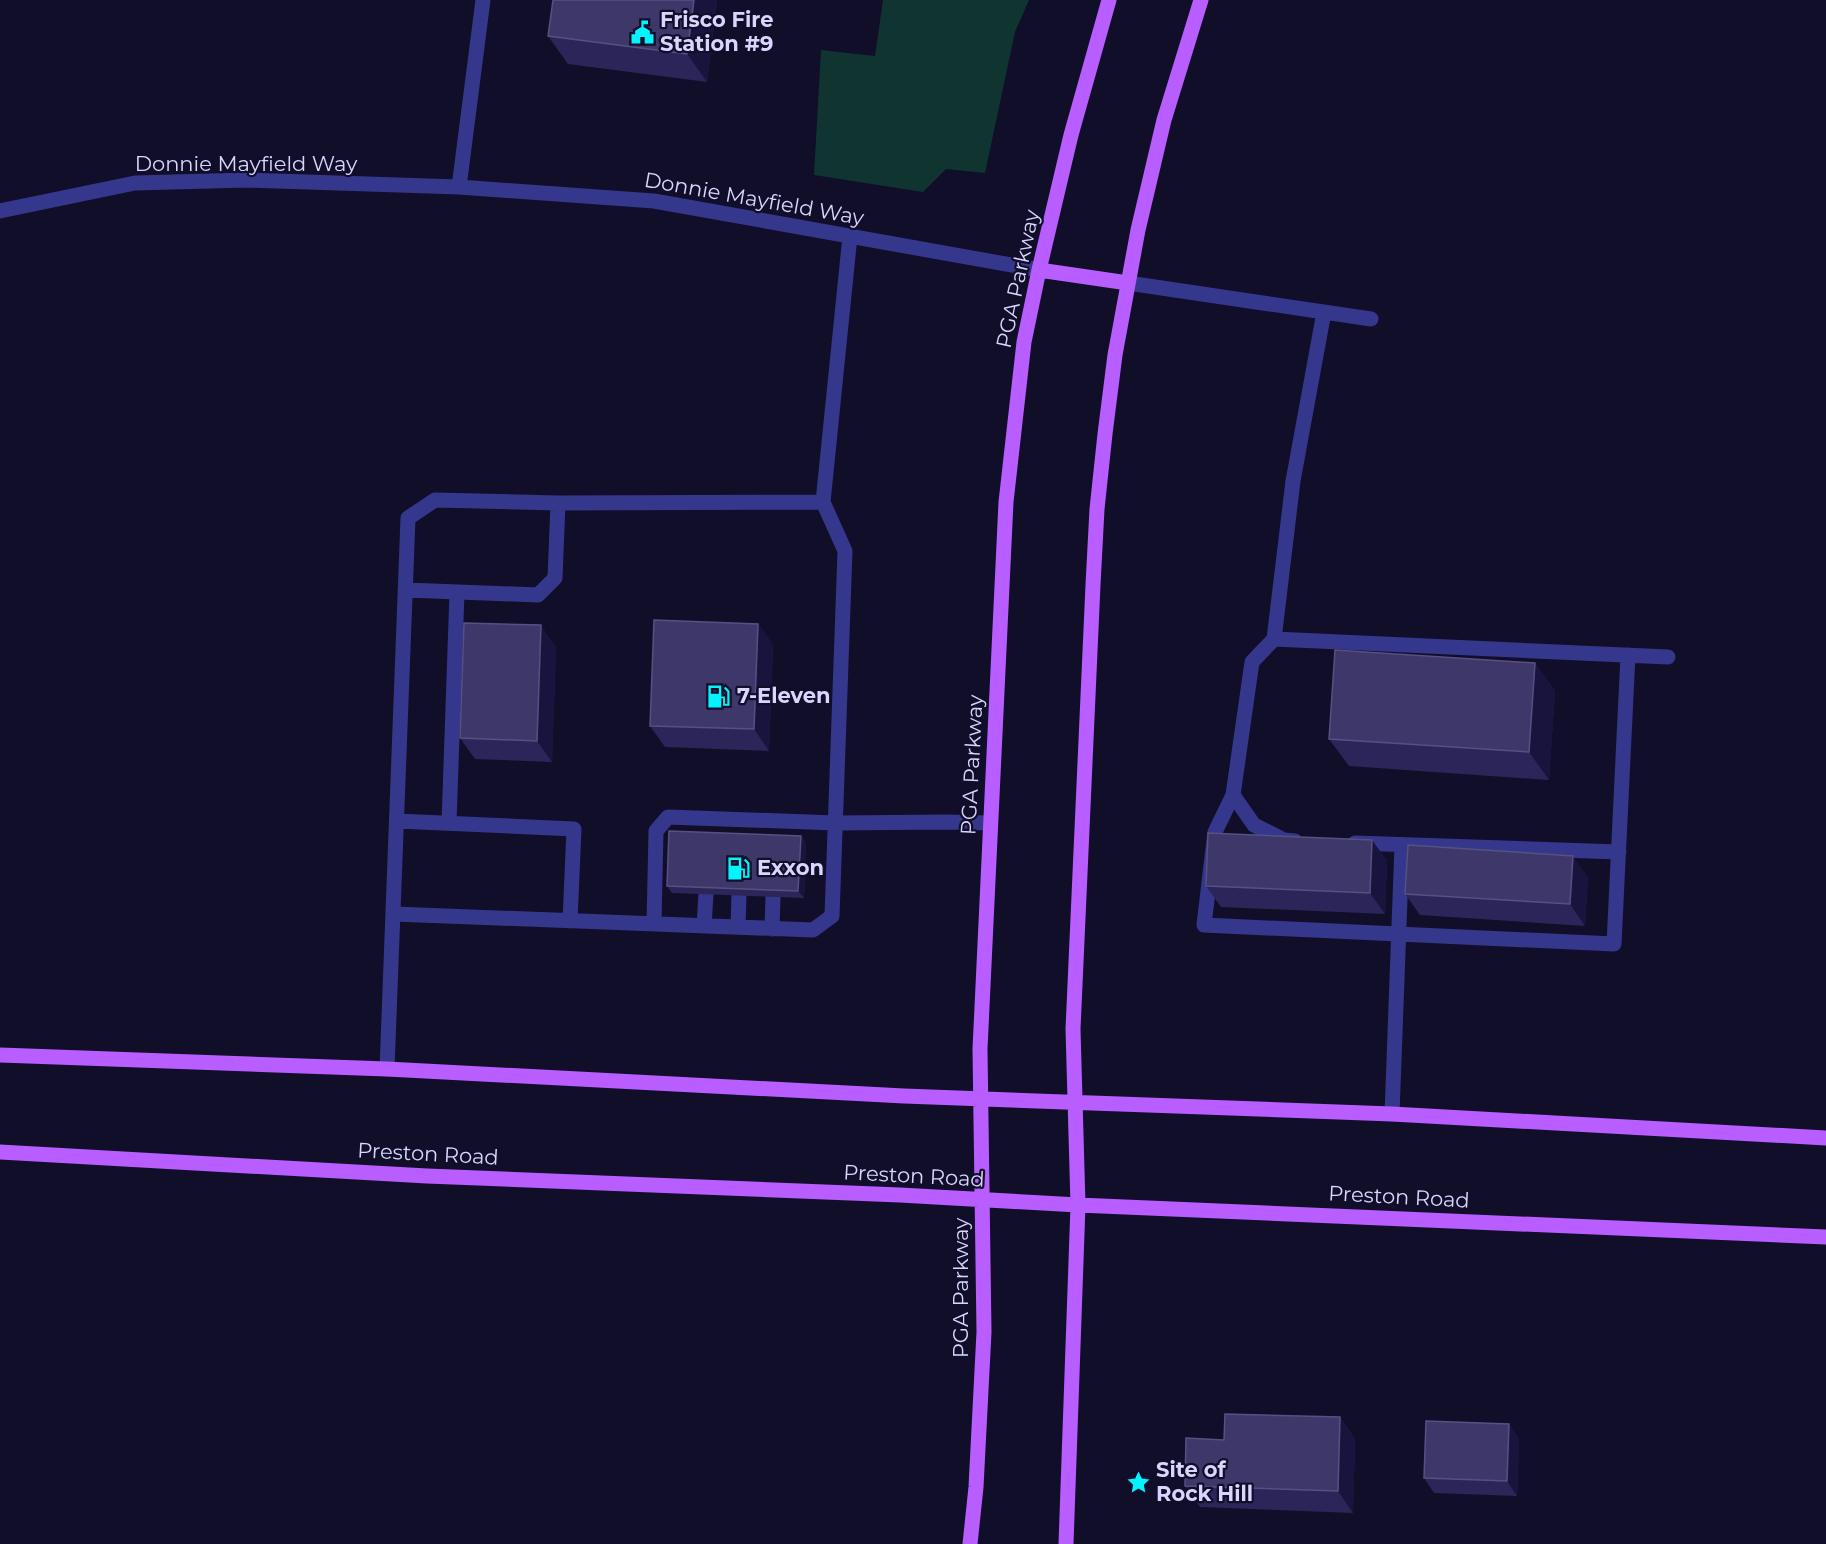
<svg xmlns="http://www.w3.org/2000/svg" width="1826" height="1544" viewBox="0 0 1826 1544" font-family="Montserrat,sans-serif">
  <rect width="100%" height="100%" fill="#110e29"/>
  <path fill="#103430" d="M883,0H1029L1015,32L985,173L946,169L923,192L814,175L821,50L875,56Z"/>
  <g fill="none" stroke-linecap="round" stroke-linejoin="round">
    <path stroke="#35378c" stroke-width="15" d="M459,187L483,0
      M0,211L135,183L248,180L459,187L654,201L1039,270
      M1128,283L1371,319
      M406,590L538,595L555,578L558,503
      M1274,639L1668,657
      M1233,795L1215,832L1204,925L1614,944L1628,655
      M397,821L574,829L570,921
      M449,823L457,592
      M1295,841L1284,840L1254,825L1233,795L1252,662L1274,639L1293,481L1324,312
      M1355,843L1619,852
      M394,914L813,930L832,916L845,551L823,502
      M654,924L656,831L668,817L836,823L946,822L990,823
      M704,926L706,894
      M738,927L739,895
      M772,929L773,897
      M387,1069L408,518L435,500L558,503L823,502L850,236
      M1392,1114L1402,845"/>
    <path stroke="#b85dff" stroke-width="15" d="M1039,270L1128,283
      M0,1055L387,1069L904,1096L1392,1114L1826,1138
      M0,1152L427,1176L900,1195L1078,1205L1826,1237
      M970,1544L976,1487L984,1332L980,1049L1006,502L1024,342L1039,270L1071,135L1109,0
      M1066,1544L1078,1205L1073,1029L1093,585L1097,509L1105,434L1115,355L1138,230L1164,120L1201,0"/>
  </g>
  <path fill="#2c2559" d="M553,0H717L707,82L568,64L548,36Z
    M758,624L773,645L769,751L665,747L650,726Z
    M556,647L552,762L475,759L460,738Z
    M1535,663L1555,691L1549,780L1349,766L1329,739Z
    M801,836L806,843L804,898L672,893L667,886Z
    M1372,840L1387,861L1385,914L1221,907L1206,886Z
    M1588,877L1585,926L1420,915L1405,894Z
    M1340,1417L1355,1439L1353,1513L1200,1507L1185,1486L1224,1440Z
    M1519,1438L1517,1496L1434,1493L1424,1478Z"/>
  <path fill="#19143e" d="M694,0H717L707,82L687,54Z
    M758,624L773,645L769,751L754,729Z
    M541,625L556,647L552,762L537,741Z
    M1535,663L1555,691L1549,780L1529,752Z
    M801,836L806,843L804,898L798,891Z
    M1372,840L1387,861L1385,914L1370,893Z
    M1573,856L1588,877L1585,926L1570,904Z
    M1340,1417L1355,1439L1353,1513L1338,1491Z
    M1509,1424L1519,1438L1517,1496L1507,1481Z"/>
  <path fill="#3e386a" stroke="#565182" stroke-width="1.5" d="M553,0H694L687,54L548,36Z
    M654,620L758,624L754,729L650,726Z
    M464,623L541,625L537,741L460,738Z
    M1335,650L1535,663L1529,752L1329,739Z
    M669,831L801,836L798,891L667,886Z
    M1208,833L1372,840L1370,893L1206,886Z
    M1408,845L1573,856L1570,904L1405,894Z
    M1225,1414L1340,1417L1338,1491L1185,1486L1186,1438L1224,1440Z
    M1426,1421L1509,1424L1507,1481L1424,1478Z"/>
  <defs>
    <symbol id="civic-bare" viewBox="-9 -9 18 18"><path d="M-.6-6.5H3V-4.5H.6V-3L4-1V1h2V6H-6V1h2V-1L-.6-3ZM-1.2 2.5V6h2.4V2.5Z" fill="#02f5ff" stroke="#110e29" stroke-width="2.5" paint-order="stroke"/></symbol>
    <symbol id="fuel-bare" viewBox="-9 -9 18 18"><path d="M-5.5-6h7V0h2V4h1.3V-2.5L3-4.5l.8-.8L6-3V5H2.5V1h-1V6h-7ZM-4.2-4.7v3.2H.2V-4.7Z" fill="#02f5ff" stroke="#110e29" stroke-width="2.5" paint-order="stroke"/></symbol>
    <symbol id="sight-bare" viewBox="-9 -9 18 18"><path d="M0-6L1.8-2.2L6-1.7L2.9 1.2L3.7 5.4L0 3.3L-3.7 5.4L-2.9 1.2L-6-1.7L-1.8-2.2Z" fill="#02f5ff" stroke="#110e29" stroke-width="2.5" paint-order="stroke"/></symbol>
  </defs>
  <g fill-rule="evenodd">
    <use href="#civic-bare" x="626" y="16" width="33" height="33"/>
    <use href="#fuel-bare" x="702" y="680" width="33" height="33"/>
    <use href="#fuel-bare" x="722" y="852" width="33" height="33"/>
    <use href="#sight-bare" x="1122" y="1466" width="33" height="33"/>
  </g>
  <g text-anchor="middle" stroke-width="4.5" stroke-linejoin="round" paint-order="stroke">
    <g font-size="21" font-weight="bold" fill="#d8d6ff" stroke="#110e29" text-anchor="start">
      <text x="660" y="27">Frisco Fire<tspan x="660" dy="24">Station #9</tspan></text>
      <text x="737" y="703">7-Eleven</text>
      <text x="757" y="875">Exxon</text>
      <text x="1156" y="1477">Site of<tspan x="1156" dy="24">Rock Hill</tspan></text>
    </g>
    <g font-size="21" fill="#d8d6ff" stroke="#110e29">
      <text x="246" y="171">Donnie Mayfield Way</text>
      <text transform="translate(754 199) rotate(10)" y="7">Donnie Mayfield Way</text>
      <text transform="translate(1018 279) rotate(-78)" y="7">PGA Parkway</text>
      <text transform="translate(972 765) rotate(-87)" y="7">PGA Parkway</text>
      <text transform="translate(428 1154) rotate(3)" y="7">Preston Road</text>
      <text transform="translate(914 1176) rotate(3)" y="7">Preston Road</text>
      <text transform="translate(1399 1197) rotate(3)" y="7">Preston Road</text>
      <text transform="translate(961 1288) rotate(-90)" y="7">PGA Parkway</text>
    </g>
  </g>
</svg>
